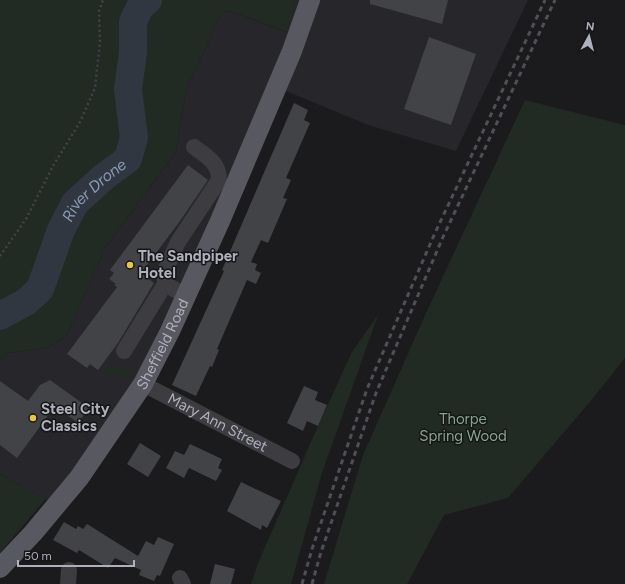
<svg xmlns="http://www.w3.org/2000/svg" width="625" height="584" viewBox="0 0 625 584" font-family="Figtree,sans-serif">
  <rect width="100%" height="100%" fill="#1b1a1d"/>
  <path fill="#27262a" d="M297,0H528L456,151L368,125L269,84L192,262L130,389L98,437L49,501L0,474V359L8,353L47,348L67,335L106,246L176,152L186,90L222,12L230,11L286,32Z"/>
  <path fill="#222a24" d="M0,0H297L287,32L230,11L222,12L186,90L176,152L106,246L67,335L47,348L8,353L0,359Z
    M525,100L625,125V358L594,397L508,498L444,515L407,584H324L363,455L426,313Z
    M378,315L322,473L291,584H251L258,563L318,426L352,352Z
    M103,366L119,368L133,374L131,379L101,370Z
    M0,474L46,499L0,553Z"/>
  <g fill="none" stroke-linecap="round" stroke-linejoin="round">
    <path stroke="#313740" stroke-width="28" id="s1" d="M0,316L26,302L40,289L61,230L75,203L105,176L128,159L134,138L128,89L133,53V22L140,7L148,0"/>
  </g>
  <path fill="#424346" d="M370,0H448L442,24L370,4Z
    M429,37L476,54L451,125L404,109Z
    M294,103L308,110L304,120L310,123L286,178L291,180L283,198L287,199L268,243L261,240L251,262L257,264L255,270L261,273L256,284L247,280L217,349L219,350L212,367L210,366L196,396L172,385L224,271L222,270Z
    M188,165L208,180L180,221L141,273L154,283L118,343L98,370L90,364L87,368L67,354L117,287L114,285L116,284L109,279L114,273L110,270Z
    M50,380L89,408L78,423L55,406L17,458L0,445V381L28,401L40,385Z
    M304,386L318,392L315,400L327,405L318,426L307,421L303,431L287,423Z
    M140,443L161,456L148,477L127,464Z
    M190,444L222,459L218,468L222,470L216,481L189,468L184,478L166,468L175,451L184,455Z
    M241,482L281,501L267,528L262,525L261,530L227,511Z
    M64,522L76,529L78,526L83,529L87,524L138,556L146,541L154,545L158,537L174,544L160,576L157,575L154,581L139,575L141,570L115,558L108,568L79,550L77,553L53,540Z
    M215,564L235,569L231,584H210Z"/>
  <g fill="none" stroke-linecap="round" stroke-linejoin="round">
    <path stroke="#424348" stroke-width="2.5" stroke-dasharray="2 3" stroke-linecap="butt" d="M0,256L26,219L53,166L80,122L95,88L100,42L99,11L103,0"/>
    <g stroke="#3c3c41" stroke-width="16">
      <path d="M186,296L165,284V271L178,242L219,180C219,163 207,156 194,147"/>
      <path d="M124,351L165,284"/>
      <path id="s2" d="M143,384L292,461"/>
      <path d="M180,578L183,584"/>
      <path d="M68,584L69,570"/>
    </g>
    <path stroke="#585960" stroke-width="20" id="s3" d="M0,568L33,533L79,478L143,384L170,331L220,221L292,51L310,0"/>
    <path stroke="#4f5056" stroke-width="3" stroke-dasharray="5 4" stroke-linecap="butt" d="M302,584L312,549L367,389L435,233L545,0
      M312,584L321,552L376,393L443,237L555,0"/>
  </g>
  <g fill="#e8c747" stroke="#161518" stroke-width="1.5">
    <circle cx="130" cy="265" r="4"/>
    <circle cx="33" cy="418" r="4"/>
  </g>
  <g text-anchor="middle" stroke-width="3" stroke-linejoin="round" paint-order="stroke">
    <g font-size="15" font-weight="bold" fill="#aeb0bb" stroke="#161518" text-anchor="start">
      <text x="138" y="261">The Sandpiper<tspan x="138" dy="17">Hotel</tspan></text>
      <text x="41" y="414">Steel City<tspan x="41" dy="17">Classics</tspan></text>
    </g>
    <g font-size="15" fill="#aeb0bb" stroke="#161518">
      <text dy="5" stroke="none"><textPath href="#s3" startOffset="278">Sheffield Road</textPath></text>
      <text dy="5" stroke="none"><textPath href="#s2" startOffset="84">Mary Ann Street</textPath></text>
    </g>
    <g font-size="15" fill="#86a58c" stroke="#161518">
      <text x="463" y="424">Thorpe<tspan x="463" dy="17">Spring Wood</tspan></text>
    </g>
    <g font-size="16" font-style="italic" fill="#8899b3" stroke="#161518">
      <text dy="6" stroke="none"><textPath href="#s1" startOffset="164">River Drone</textPath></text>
    </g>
  </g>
  <g transform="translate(589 36) rotate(7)" stroke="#161518" stroke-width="3" paint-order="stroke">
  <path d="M0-3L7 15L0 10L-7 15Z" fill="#aeb0bb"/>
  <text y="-6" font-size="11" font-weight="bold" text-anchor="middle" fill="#aeb0bb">N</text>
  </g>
  <path d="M18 560v6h116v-6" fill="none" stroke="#aeb0bb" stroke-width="2"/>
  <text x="24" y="560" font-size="12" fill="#aeb0bb" stroke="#161518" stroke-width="3" paint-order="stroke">50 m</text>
</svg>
